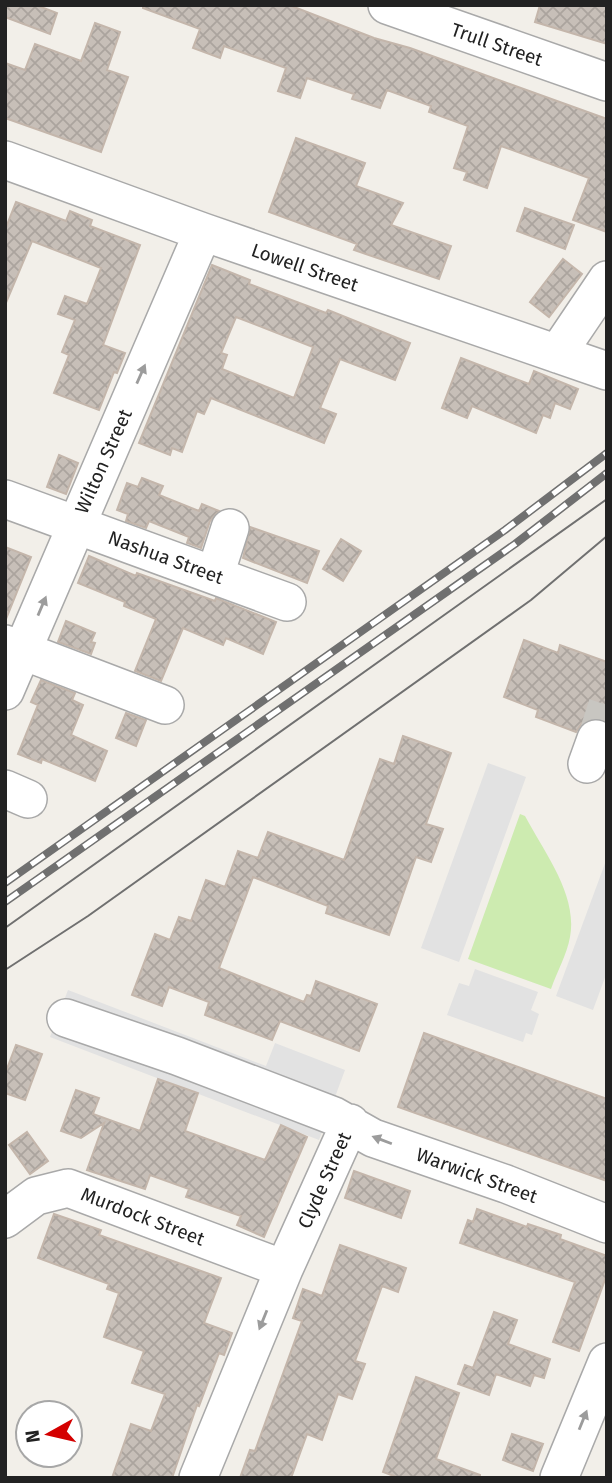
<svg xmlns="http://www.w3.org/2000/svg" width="612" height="1483" viewBox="0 0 612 1483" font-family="'Fira Sans',sans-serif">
  <defs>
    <pattern id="building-cross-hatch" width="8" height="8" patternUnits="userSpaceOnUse" patternTransform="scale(1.75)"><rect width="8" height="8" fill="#c7bfb8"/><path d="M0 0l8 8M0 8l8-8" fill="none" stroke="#aba49e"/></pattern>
  </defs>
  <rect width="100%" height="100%" fill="#f2efe9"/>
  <path fill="#cdebb0" d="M520,814L525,816C544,852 578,895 570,937C567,954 557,972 551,989L468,959Z"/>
  <path fill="#e2e2e2" d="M488,763L526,777L459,962L421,948Z
    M607,858V972L593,1010L556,996Z
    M475,969L538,992L531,1010L539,1014L532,1035L526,1033L523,1042L447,1015L459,983L469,986Z
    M68,990L266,1066L275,1043L345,1070L319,1140L50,1037Z"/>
  <path fill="url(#building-cross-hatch)" stroke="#c4b6ab" stroke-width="2" fill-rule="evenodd" d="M5,5H36L57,13L50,34L5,17Z
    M143,5H289L374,38L410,48L607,119V232L573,220L589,178L501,146L487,188L464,180L467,172L454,168L468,126L429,112L431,106L387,90L380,108L352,99L354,94L307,78L300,98L278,91L286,68L224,46L220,58L193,48L200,29L143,8Z
    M540,5H607V44L535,22Z
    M95,23L120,32L107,70L128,77L101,152L5,118V63L25,70L35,44L81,61Z
    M296,138L365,163L356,186L403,203L391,225L451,246L439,279L354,250L357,244L269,212Z
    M16,202L66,221L70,211L92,220L90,226L140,245L103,345L125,353L117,373L114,372L99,410L54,393L69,355L62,352L75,320L58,314L65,296L87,304L101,268L32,241L5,305V230Z
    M525,208L574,225L565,249L517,231Z
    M563,259L582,274L549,317L530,302Z
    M212,265L250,280L249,284L326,313L328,310L410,343L395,380L340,359L320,408L336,414L324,443L211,398L204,414L197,411L182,452L172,448L170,455L139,443ZM236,317L313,347L294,398L222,369L227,355L221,353Z
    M461,358L529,384L534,371L578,389L570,409L555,403L550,418L543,415L536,433L472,406L467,418L442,408Z
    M59,455L78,463L66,494L47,487Z
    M142,478L163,486L159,495L199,511L202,504L219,511L210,521L201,548L187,543L189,537L149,521L146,528L126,521L128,514L117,510L127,483L138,487Z
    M250,527L319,551L307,583L243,558Z
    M341,539L361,551L343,581L323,569Z
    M5,547L31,557L6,619H5Z
    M89,556L136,576L137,573L215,601L216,598L276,622L263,654L226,638L223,645L183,628L161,681L135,671L156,619L124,606L125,602L78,583Z
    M66,621L95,633L91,642L95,643L91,654L58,642Z
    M524,640L558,653L560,645L607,662V722L592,719L582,723L576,732L536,717L538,710L504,697Z
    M41,680L75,693L72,700L83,705L71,735L107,751L95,781L42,759L41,763L18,754L38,705L31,702Z
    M126,713L146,720L136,746L116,738Z
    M403,736L451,753L426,824L443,829L431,862L416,857L389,935L326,913L328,906L253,877L219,968L304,1002L307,995L311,996L316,981L377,1004L359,1051L280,1021L272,1040L205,1015L209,1002L169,987L162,1006L132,995L155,934L170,940L179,917L191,921L206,880L225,887L238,851L258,858L268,832L344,860L380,759L394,764Z
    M424,1033L607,1099V1181L398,1107Z
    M16,1045L42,1054L25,1100L5,1093V1074Z
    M158,1079L198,1093L185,1131L265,1160L281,1125L307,1137L264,1237L237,1225L241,1216L186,1197L189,1189L150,1175L145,1189L87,1170L104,1123L81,1138L61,1131L76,1090L99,1098L93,1114L140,1131Z
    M27,1132L48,1161L30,1174L9,1145Z
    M354,1171L410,1191L401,1218L345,1198Z
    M477,1209L527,1227L528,1224L561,1235L560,1239L607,1256V1274L579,1351L553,1342L575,1282L460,1243L468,1220L473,1222Z
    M54,1214L101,1230L99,1235L221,1278L204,1323L232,1333L224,1355L219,1353L199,1406L197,1405L172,1478H112L131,1424L151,1431L165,1394L132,1383L144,1351L104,1337L119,1293L107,1289L109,1284L38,1258Z
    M340,1245L406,1268L398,1292L382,1286L355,1361L365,1364L352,1399L338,1394L322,1440L307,1434L291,1478H240L250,1450L255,1451L302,1321L293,1318L303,1289L322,1296Z
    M494,1312L517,1320L508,1344L550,1359L544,1378L534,1375L530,1386L496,1374L489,1395L458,1384L465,1365L473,1368Z
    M416,1377L459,1393L436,1459L480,1475V1478H399L383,1472Z
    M512,1434L543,1444L533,1471L503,1460Z"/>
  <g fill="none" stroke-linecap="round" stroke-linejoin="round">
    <path stroke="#c8c6c1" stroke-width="37" stroke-dasharray="37 18" stroke-linecap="butt" d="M596,739L607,705"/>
    <defs>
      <path id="minor" d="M387,5L607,82
        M5,160L203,232L607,371
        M557,354L607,280
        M5,499L287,602
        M215,575L230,528
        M5,644L165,705
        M5,691L203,232
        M587,764L596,739
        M5,789L28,799
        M66,1018L177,1056L334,1116L373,1138L506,1184L607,1224
        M5,1219L36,1196L68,1188L284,1269
        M198,1478L284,1269L350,1123
        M559,1478L607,1362"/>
    </defs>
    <use href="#minor" stroke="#a9a9a9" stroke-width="40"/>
    <use href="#minor" stroke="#fff" stroke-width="37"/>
    <path stroke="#707070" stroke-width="2" d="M5,928L607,499
      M5,970L88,916L531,600L607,536"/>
    <defs>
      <path id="rail" d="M5,883L505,530L607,453
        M5,902L515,544L607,473"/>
    </defs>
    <use href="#rail" stroke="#707070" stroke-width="8"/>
    <use href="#rail" stroke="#fff" stroke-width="5" stroke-dasharray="16" stroke-linecap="butt"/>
  </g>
  <defs><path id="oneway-solid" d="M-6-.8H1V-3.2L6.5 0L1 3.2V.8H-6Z" transform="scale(1.75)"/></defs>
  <g fill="#9c9c9c">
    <use href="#oneway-solid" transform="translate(141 374) rotate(-66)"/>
    <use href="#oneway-solid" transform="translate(42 606) rotate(-67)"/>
    <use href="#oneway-solid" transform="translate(382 1140) rotate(-159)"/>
    <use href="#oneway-solid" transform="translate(263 1320) rotate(112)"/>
    <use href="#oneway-solid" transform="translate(583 1420) rotate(-68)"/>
  </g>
  <g text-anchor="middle" stroke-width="6" stroke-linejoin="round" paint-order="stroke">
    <g font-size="19" fill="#222" stroke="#fff">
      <text transform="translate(497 44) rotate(19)" y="7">Trull Street</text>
      <text transform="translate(305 267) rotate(19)" y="7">Lowell Street</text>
      <text transform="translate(103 461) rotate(-66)" y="7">Wilton Street</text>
      <text transform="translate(166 557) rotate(20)" y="7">Nashua Street</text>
      <text transform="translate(477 1175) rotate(20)" y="7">Warwick Street</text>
      <text transform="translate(324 1180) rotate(-66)" y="7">Clyde Street</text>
      <text transform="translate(143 1216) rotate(21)" y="7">Murdock Street</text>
    </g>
  </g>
  <rect width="612" height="1483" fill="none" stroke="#222222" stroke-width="14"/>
  <g transform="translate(49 1434) rotate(262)"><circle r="33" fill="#ffffff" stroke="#a7a7a7" stroke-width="2"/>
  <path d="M0-5L12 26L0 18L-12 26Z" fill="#d40000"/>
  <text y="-10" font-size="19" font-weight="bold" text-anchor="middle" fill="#222222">N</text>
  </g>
</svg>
